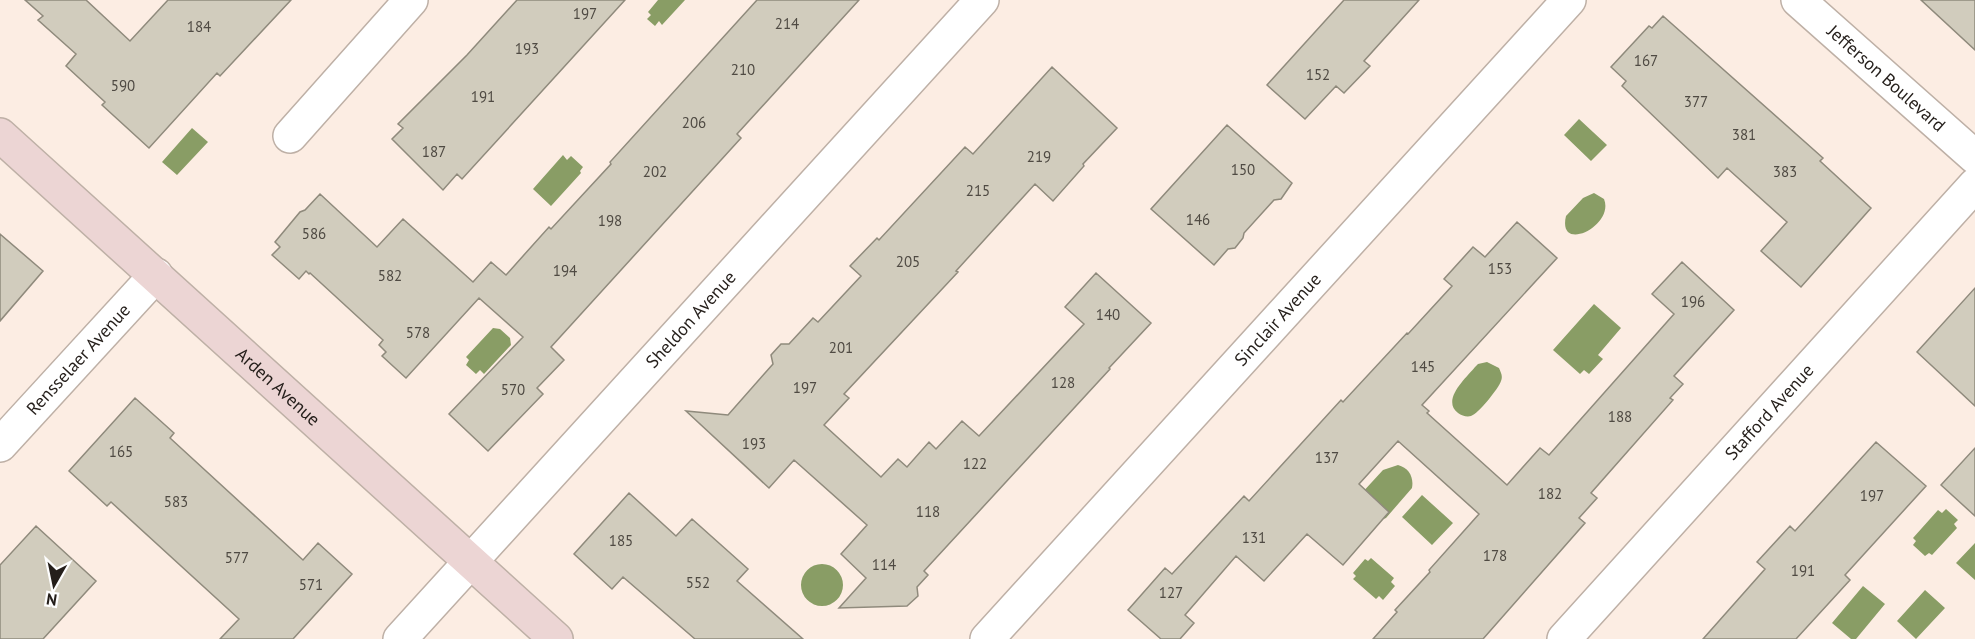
<svg xmlns="http://www.w3.org/2000/svg" width="1975" height="639" viewBox="0 0 1975 639" font-family="'PT Sans',sans-serif">
  <rect width="100%" height="100%" fill="#fcede3"/>
  <path fill="#899d65" d="M658,0H685L662,25L659,21L655,26L647,19L651,15L648,12Z
    M1579,119L1607,145L1591,161L1564,135Z
    M192,128L208,142L177,175L162,162Z
    M563,155L567,160L571,156L583,167L580,171L581,173L551,206L533,189Z
    M1594,193L1604,199C1615,226 1557,254 1566,216L1583,198Z
    M1594,304L1621,328L1598,355L1603,359L1589,374L1584,370L1580,374L1553,350Z
    M493,328L500,329L510,338L511,345L484,374L480,370L476,374L466,365L469,360L466,357Z
    M1487,362L1499,368C1501,373 1503,376 1501,381C1499,388 1478,414 1471,416C1467,417 1462,416 1458,413C1441,400 1466,378 1475,367L1478,364Z
    M1398,465C1409,468 1414,477 1412,488L1386,518L1381,520L1360,495L1383,470Z
    M1422,495L1453,523L1432,545L1402,517Z
    M1946,509L1958,520L1954,524L1957,528L1932,555L1929,553L1925,556L1913,545L1916,541L1913,538L1938,510L1942,513Z
    M1975,543V580L1956,563Z
    M1371,558L1394,578L1391,582L1395,586L1383,600L1379,596L1376,599L1353,579L1356,576L1353,573L1365,559L1368,561Z
    M801 585a21 21 0 1 1 42 0a21 21 0 1 1-42 0Z
    M1863,586L1885,604L1856,639H1851L1832,623Z
    M1925,590L1945,608L1916,639L1897,621Z"/>
  <path fill="#d1ccbd" stroke="#8f8a7c" stroke-width="1.5" d="M25,0H86L130,41L168,0H291L220,76L217,73L149,148L102,105L105,102L66,66L76,54L38,20L43,16Z
    M517,0H625L462,179L457,174L443,190L392,139L403,128L398,124L467,55Z
    M757,0H859L737,134L741,138L551,347L564,360L537,388L543,394L488,451L449,414L523,337L479,298L406,378L382,356L386,352L379,345L383,340L310,273L309,274L306,271L299,279L272,255L280,247L275,242L300,212L305,210L320,194L377,247L403,219L473,282L491,262L506,275L549,227L551,229L611,164L610,162Z
    M1344,0H1419L1364,61L1370,66L1344,93L1336,86L1305,119L1267,85Z
    M1921,0H1975V50Z
    M1663,16L1823,158L1820,161L1871,208L1801,287L1761,251L1787,222L1727,168L1718,178L1622,86L1626,81L1611,67L1649,26L1652,28Z
    M1052,67L1117,128L1083,164L1084,166L1053,201L1035,184L956,271L958,272L844,394L849,398L824,425L881,477L898,459L907,467L929,442L936,449L962,421L979,436L1084,324L1065,307L1096,273L1151,323L1109,368L1110,369L924,571L928,575L917,587L918,596L907,606L839,608L866,578L841,554L867,525L794,460L769,488L686,411L728,415L773,364L771,355L781,344H789L813,318L818,322L861,276L850,266L877,238L879,240L965,147L973,154Z
    M1227,125L1292,183L1281,199L1274,200L1244,233L1243,238L1235,248L1228,249L1214,265L1151,209Z
    M1517,222L1557,258L1422,405L1429,411L1427,413L1507,485L1540,448L1549,455L1674,314L1652,294L1682,262L1734,310L1674,376L1683,384L1670,398L1673,400L1591,493L1597,498L1579,518L1585,523L1483,639H1373L1397,612L1395,610L1430,572L1429,570L1479,514L1398,441L1359,484L1389,512L1343,565L1307,534L1264,581L1236,556L1185,615L1194,623L1180,639H1161L1128,610L1165,568L1172,574L1244,496L1249,501L1341,400L1343,402L1407,333L1408,334L1452,286L1444,279L1473,247L1485,257Z
    M0,234L43,271L0,321Z
    M1975,288V406L1917,352Z
    M135,398L174,433L170,438L303,560L318,543L352,574L293,639H220L239,619L111,502L107,506L69,471Z
    M1876,442L1926,486L1845,575L1850,580L1796,639H1703L1765,569L1757,562L1790,526L1795,531Z
    M1975,448V516L1941,485Z
    M629,493L676,536L692,519L748,569L737,581L803,639H695L623,577L612,589L574,554Z
    M36,526L96,581L43,639H0V565Z"/>
  <g fill="none" stroke-linecap="round" stroke-linejoin="round">
    <defs>
      <g id="street">
        <path id="s1" d="M1798,0L1975,157"/>
        <path d="M290,136L411,0"/>
        <path id="s2" d="M0,445L156,275"/>
        <path id="s3" d="M400,639L982,0"/>
        <path id="s4" d="M987,639L1569,0"/>
        <path id="s5" d="M1564,639L1975,185"/>
      </g>
      <g id="secondary">
        <path id="s6" d="M0,135L556,639"/>
      </g>
    </defs>
    <use href="#street" stroke="#beb0a6" stroke-width="36"/>
    <use href="#secondary" stroke="#beb0a6" stroke-width="36"/>
    <use href="#street" stroke="#fff" stroke-width="33"/>
    <use href="#secondary" stroke="#ecd5d4" stroke-width="33"/>
  </g>
  <g text-anchor="middle" stroke-width="6" stroke-linejoin="round" paint-order="stroke">
    <g font-size="15" fill="#4f4a43">
      <text x="585" y="19">197</text>
      <text x="787" y="29">214</text>
      <text x="199" y="32">184</text>
      <text x="527" y="54">193</text>
      <text x="1646" y="66">167</text>
      <text x="743" y="75">210</text>
      <text x="1318" y="80">152</text>
      <text x="123" y="91">590</text>
      <text x="483" y="102">191</text>
      <text x="1696" y="107">377</text>
      <text x="694" y="128">206</text>
      <text x="1744" y="140">381</text>
      <text x="434" y="157">187</text>
      <text x="1039" y="162">219</text>
      <text x="1243" y="175">150</text>
      <text x="655" y="177">202</text>
      <text x="1785" y="177">383</text>
      <text x="978" y="196">215</text>
      <text x="1198" y="225">146</text>
      <text x="610" y="226">198</text>
      <text x="314" y="239">586</text>
      <text x="908" y="267">205</text>
      <text x="1500" y="274">153</text>
      <text x="565" y="276">194</text>
      <text x="390" y="281">582</text>
      <text x="1693" y="307">196</text>
      <text x="1108" y="320">140</text>
      <text x="418" y="338">578</text>
      <text x="841" y="353">201</text>
      <text x="1423" y="372">145</text>
      <text x="1063" y="388">128</text>
      <text x="805" y="393">197</text>
      <text x="513" y="395">570</text>
      <text x="1620" y="422">188</text>
      <text x="754" y="449">193</text>
      <text x="121" y="457">165</text>
      <text x="1327" y="463">137</text>
      <text x="975" y="469">122</text>
      <text x="1550" y="499">182</text>
      <text x="1872" y="501">197</text>
      <text x="176" y="507">583</text>
      <text x="928" y="517">118</text>
      <text x="1254" y="543">131</text>
      <text x="621" y="546">185</text>
      <text x="1495" y="561">178</text>
      <text x="237" y="563">577</text>
      <text x="884" y="570">114</text>
      <text x="1803" y="576">191</text>
      <text x="698" y="588">552</text>
      <text x="311" y="590">571</text>
      <text x="1171" y="598">127</text>
    </g>
    <g font-size="18" fill="#241e1a" stroke="#fdfdfd">
      <text dy="6" stroke="none"><textPath href="#s1" startOffset="118">Jefferson Boulevard</textPath></text>
      <text dy="6" stroke="none"><textPath href="#s3" startOffset="432">Sheldon Avenue</textPath></text>
      <text dy="6" stroke="none"><textPath href="#s4" startOffset="432">Sinclair Avenue</textPath></text>
      <text dy="6" stroke="none"><textPath href="#s2" startOffset="116">Rensselaer Avenue</textPath></text>
      <text dy="6" stroke="none"><textPath href="#s6" startOffset="375">Arden Avenue</textPath></text>
      <text dy="6" stroke="none"><textPath href="#s5" startOffset="306">Stafford Avenue</textPath></text>
    </g>
  </g>
  <g transform="translate(54 585) rotate(189)" stroke="#fdfdfd" stroke-width="4.5" paint-order="stroke">
  <path d="M0-4.5L10 22L0 15L-10 22Z" fill="#241e1a"/>
  <text y="-9" font-size="16" font-weight="bold" text-anchor="middle" fill="#241e1a">N</text>
  </g>
</svg>
